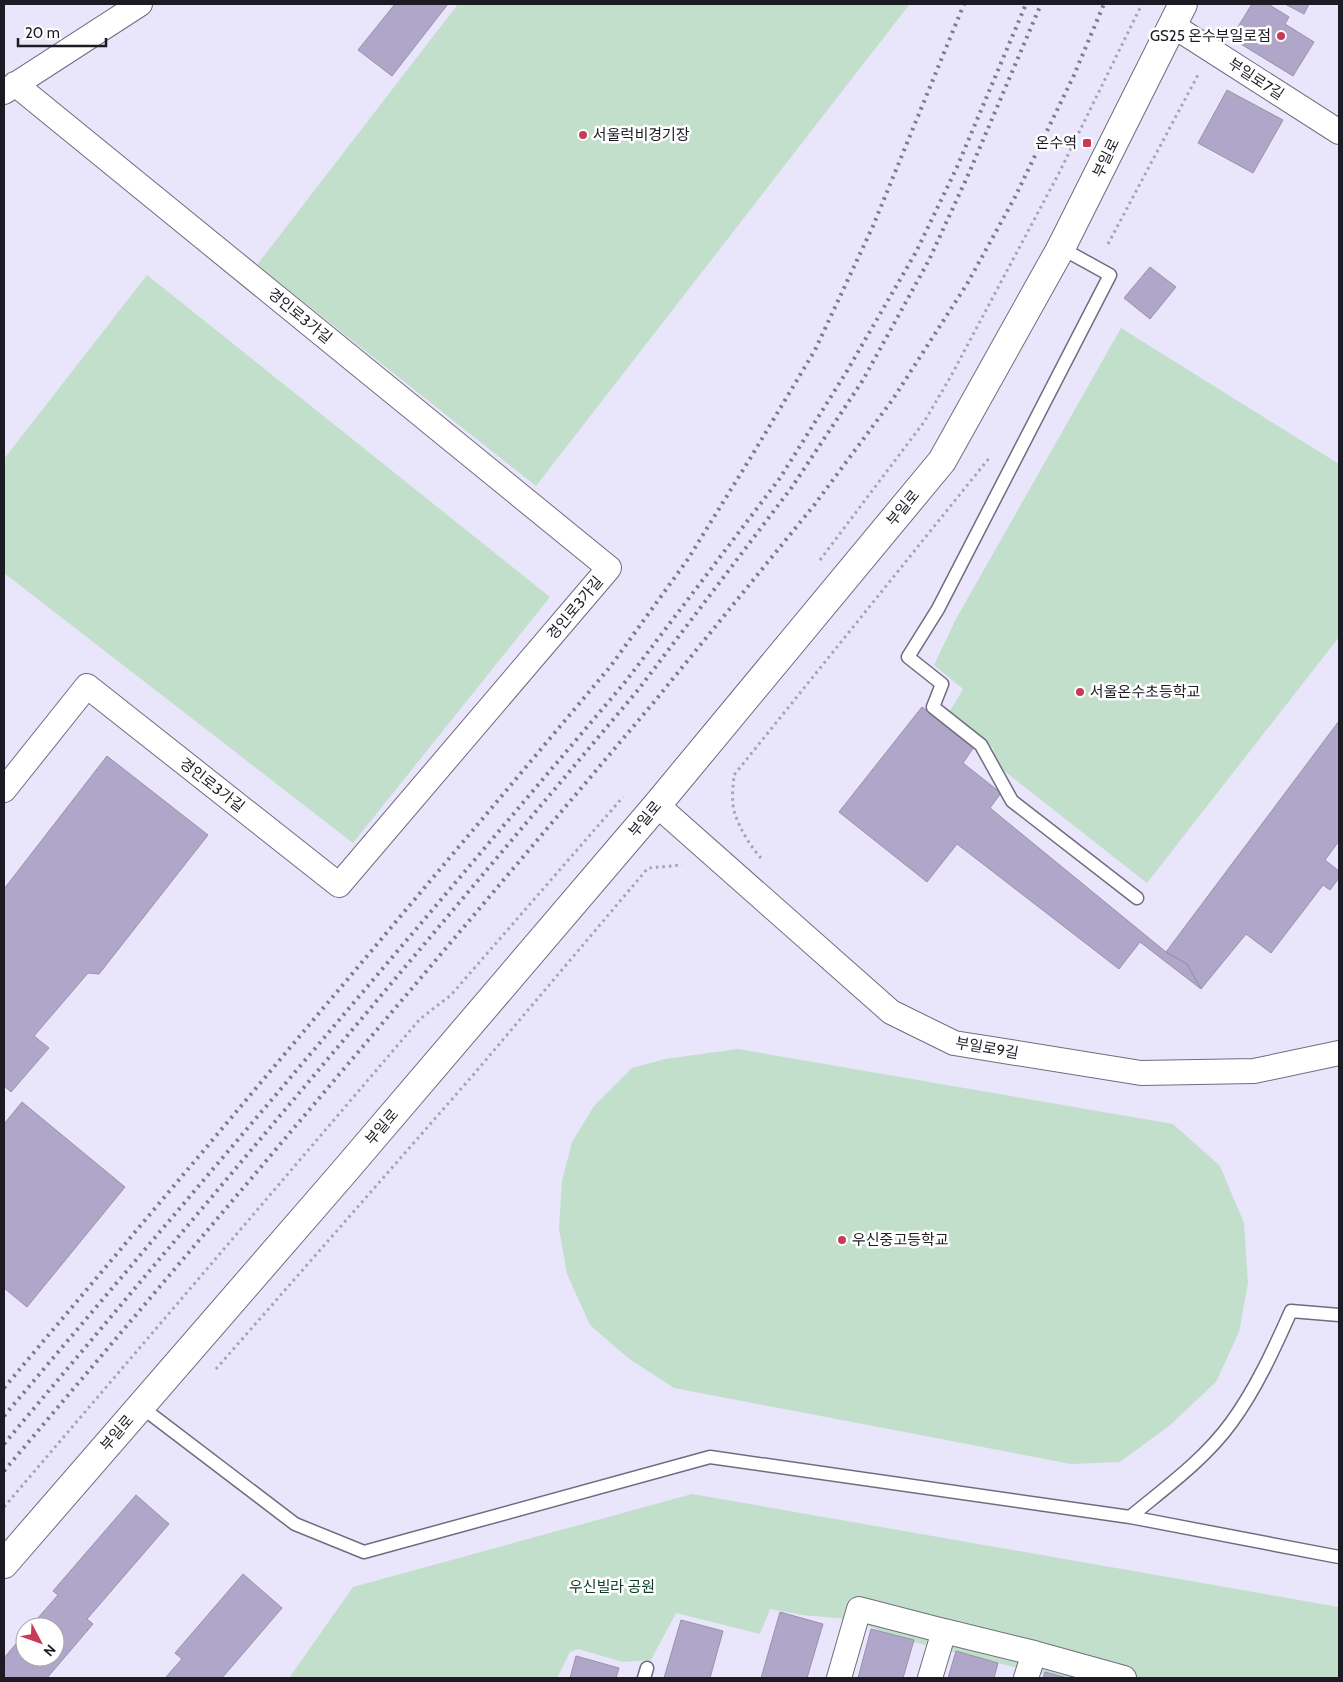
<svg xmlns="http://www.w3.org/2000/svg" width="1343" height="1682" viewBox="0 0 1343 1682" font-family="Cabin,'Noto Sans KR',sans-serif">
  <rect width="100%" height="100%" fill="#e9e5fb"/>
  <path fill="#c2dfcb" d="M458,4H907L909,5L536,486L257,265Z
    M147,275L550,597L353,843L4,573V459Z
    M1121,328L1339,464V637L1147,883L998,766L993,748L950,711L963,689L934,665L956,619Z
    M738,1049L1173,1124L1220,1166L1244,1223L1248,1283L1239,1332L1216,1382L1169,1426L1120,1462L1071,1464L674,1388L628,1358L590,1325L567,1274L559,1229L562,1181L572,1142L594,1106L632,1068L665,1059Z
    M692,1494L1339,1607V1678H1058L893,1637L863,1623L848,1619L802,1615L770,1609L760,1634L676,1613L651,1660L623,1662L578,1649L570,1652L557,1678H289L353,1587Z"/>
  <path fill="#b0a6ca" stroke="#9893a7" d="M395,4H448L392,76L358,50Z
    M1252,4H1268L1289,17L1285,24L1314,42L1293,76L1231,38Z
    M1285,4H1309L1304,14Z
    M1227,90L1283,120L1253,173L1198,143Z
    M1150,267L1176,287L1150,319L1124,298Z
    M922,707L974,747L963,763L1001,793L990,808L1166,952L1187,964L1201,989L1140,942L1119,969L957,844L927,882L839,812Z
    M1339,721V841L1325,860L1339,871V878L1330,890L1323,885L1271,953L1246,934L1201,989L1187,964L1166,952Z
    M107,756L208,835L99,974L88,973L34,1036L49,1048L11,1092L4,1086V889Z
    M22,1102L125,1187L27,1307L4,1288V1124Z
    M136,1495L169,1524L87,1619L93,1624L47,1678H4V1658L25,1633V1657H55V1627H30L58,1595L53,1591Z
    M243,1574L282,1608L222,1678H165L182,1659L175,1653Z
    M780,1612L823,1624L807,1678H761Z
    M681,1620L723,1631L710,1678H664Z
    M871,1629L914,1640L903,1678H858Z
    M956,1651L998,1663L994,1678H948Z
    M576,1656L619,1668L616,1678H570Z
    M1045,1672L1067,1678H1043Z"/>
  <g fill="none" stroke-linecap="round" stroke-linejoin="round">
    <defs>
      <path id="service" d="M1061,248L1110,275L938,609L908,657L942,684L933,707L981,745L1012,801L1137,898
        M140,1406L295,1524L364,1552L710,1457L1130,1517L1339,1557
        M1130,1517C1165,1488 1204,1460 1231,1423C1256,1389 1274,1349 1291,1311L1339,1315
        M644,1678L647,1668"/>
      <path id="minor" d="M1172,25L1339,132
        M4,92L140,4
        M4,790L87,686L339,885L609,568L15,84
        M657,805L891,1012L954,1043L1141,1073L1254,1071L1339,1053
        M944,1631L1034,1653
        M839,1678L859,1609L944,1631L930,1678
        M1026,1678L1034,1653L1124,1678"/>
      <path id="tertiary" d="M4,1564L343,1173L657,805L942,461L1061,248"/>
      <path id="secondary" d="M1061,248L1183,4"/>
    </defs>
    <use href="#service" stroke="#706c7f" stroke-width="15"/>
    <use href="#minor" stroke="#706c7f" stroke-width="26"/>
    <use href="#tertiary" stroke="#706c7f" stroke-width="30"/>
    <use href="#secondary" stroke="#706c7f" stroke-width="30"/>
    <path stroke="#a5a2b3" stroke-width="3" stroke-dasharray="2.5 4" stroke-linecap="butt" d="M1108,244L1199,73
      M820,560L924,422L951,376L1059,173L1142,4
      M761,858C750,846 740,829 735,814C731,802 733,787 734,775L990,457
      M216,1369L474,1074L648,868L682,865
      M4,1507L420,1019L451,995L623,797"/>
    <use href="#service" stroke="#fff" stroke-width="12"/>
    <use href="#minor" stroke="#fff" stroke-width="24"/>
    <use href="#tertiary" stroke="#fff" stroke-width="28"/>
    <use href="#secondary" stroke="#fff" stroke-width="28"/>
    <path stroke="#7e7c8b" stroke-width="4" stroke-dasharray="2.5 5" stroke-linecap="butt" d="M4,1388L610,667L688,559L751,457L815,350L873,226L964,4
      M4,1416L626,681L780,478L847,371L916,252L957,167L1026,4
      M4,1444L638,690L792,487L863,380L929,260L969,173L1041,4
      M4,1471L654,702L815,504L893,399L967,284L1015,197L1074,75L1104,4"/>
  </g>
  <g fill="#ca3a57" stroke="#fff" stroke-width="2">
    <circle cx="1281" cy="36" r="5"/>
    <circle cx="583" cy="135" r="5"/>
    <rect x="1082" y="138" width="10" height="10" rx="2.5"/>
    <circle cx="1080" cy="692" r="5"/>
    <circle cx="842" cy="1240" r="5"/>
  </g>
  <g text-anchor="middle" stroke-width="5" stroke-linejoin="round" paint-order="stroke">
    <g font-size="15" fill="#1c1b23" stroke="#fff" text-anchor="start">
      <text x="1271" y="41" text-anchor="end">GS25 온수부일로점</text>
      <text x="593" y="140">서울럭비경기장</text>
      <text x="1077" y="148" text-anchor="end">온수역</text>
      <text x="1090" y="697">서울온수초등학교</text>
      <text x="852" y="1245">우신중고등학교</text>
    </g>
    <g font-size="15" fill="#1c1b23" stroke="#fff">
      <text transform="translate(1256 79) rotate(33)" y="5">부일로7길</text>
      <text transform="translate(1106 158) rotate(-64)" y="5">부일로</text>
      <text transform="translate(300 316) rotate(39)" y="5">경인로3가길</text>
      <text transform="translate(903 508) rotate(-50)" y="5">부일로</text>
      <text transform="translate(575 608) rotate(-50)" y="5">경인로3가길</text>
      <text transform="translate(212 785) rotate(38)" y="5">경인로3가길</text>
      <text transform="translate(645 819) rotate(-50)" y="5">부일로</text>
      <text transform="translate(987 1048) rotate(10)" y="5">부일로9길</text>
      <text transform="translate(382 1127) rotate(-49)" y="5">부일로</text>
      <text transform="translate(117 1433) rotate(-49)" y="5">부일로</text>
    </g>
    <g font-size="15" fill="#0d3b23" stroke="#fff">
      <text x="612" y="1592">우신빌라 공원</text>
    </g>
  </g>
  <rect width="1343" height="1682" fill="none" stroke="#1c1b23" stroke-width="10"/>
  <g transform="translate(40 1642) rotate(131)"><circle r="24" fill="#ffffff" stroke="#a4a4a7"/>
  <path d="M0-4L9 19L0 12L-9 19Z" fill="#ca3a57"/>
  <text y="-8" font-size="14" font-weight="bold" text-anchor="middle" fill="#1c1b23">N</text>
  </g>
  <path d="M18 38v8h88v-8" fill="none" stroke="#1c1b23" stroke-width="2.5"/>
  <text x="25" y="38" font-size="15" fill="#1c1b23" stroke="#ffffff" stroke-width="4" paint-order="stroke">20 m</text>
</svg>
